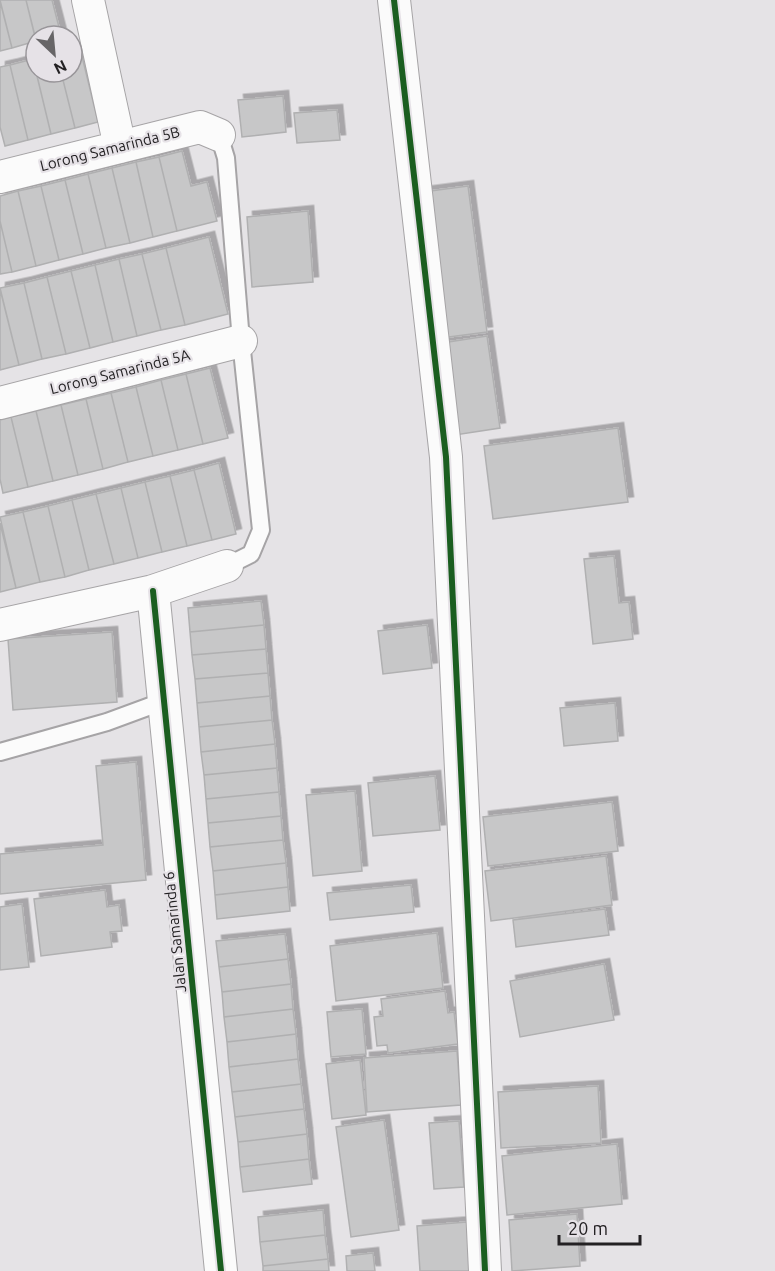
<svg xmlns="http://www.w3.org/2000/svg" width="775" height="1271" viewBox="0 0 775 1271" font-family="Ubuntu,sans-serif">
  <defs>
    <filter id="shadow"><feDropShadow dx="5.5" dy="-5.5" stdDeviation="0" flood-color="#0004"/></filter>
  </defs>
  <rect width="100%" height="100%" fill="#e5e3e6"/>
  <path fill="#c7c7c8" stroke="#b0b0b1" stroke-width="1.5" filter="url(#shadow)" d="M0,0H26L36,41L12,48Z
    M26,0H52L61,35L36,36V40Z
    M0,1L12,48L0,51Z
    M80,48L98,122L75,128L61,72H72V49Z
    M33,59L51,134L28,140L10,65Z
    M10,65L28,140L5,146L0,127V67Z
    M36,72H61L75,128L51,134Z
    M283,96L286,132L242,137L238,100Z
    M337,110L340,140L297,143L294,113Z
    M182,151L191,186L207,182L217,221L177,231L159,157Z
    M159,157L177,231L153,237L136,162Z
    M136,162L153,237L130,243L112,168Z
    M112,168L130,243L106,248L88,174Z
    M88,174L106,248L83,254L65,180Z
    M65,180L83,254L59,260L41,186Z
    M41,186L59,260L36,266L18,191Z
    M468,186L487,332L441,338L423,192Z
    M18,191L36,266L12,272L0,221V196Z
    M308,211L313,282L252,287L247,217Z
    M0,221L12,272L0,274Z
    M209,237L228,314L185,325L166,248Z
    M166,248L185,325L161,330L142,254Z
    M142,254L161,330L137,336L119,259Z
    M119,259L137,336L113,342L95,265Z
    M95,265L113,342L90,348L71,271Z
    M71,271L90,348L66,354L47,277Z
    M47,277L66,354L42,359L24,283Z
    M24,283L42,359L19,365L0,288Z
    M0,289L19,365L0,370Z
    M487,336L500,428L455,435L442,343Z
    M210,368L228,438L203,444L186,374Z
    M186,374L203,444L178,450L161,380Z
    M161,380L178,450L153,456L136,387Z
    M136,387L153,456L128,462L111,393Z
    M111,393L128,462L103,469L86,399Z
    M86,399L103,469L78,475L61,405Z
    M61,405L78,475L53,481L36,411Z
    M36,411L53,481L28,487L11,417Z
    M11,417L28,487L3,493L0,479V420Z
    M618,428L628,502L493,519L484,446Z
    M219,463L236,534L212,540L194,470Z
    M194,470L212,540L187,546L170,476Z
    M170,476L187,546L162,552L145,482Z
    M145,482L162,552L138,558L121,488Z
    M121,488L138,558L114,564L96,494Z
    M96,494L114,564L89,570L72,500Z
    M72,500L89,570L65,577L48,506Z
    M48,506L65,577L40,582L23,512Z
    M23,512L40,582L16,588L0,517Z
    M0,523L16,588L0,592Z
    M614,556L619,603L629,602L633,639L593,644L584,559Z
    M261,601L264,625L190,632L188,608Z
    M264,625L266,649L192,655L190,632Z
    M427,625L432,668L383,674L378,631Z
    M112,632L117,702L13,710L8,639Z
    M266,649L268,673L195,679L192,655Z
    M268,673L270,696L197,703L195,679Z
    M270,696L272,720L199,727L197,703Z
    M615,703L618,741L564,746L560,708Z
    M272,720L275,744L201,752L199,727Z
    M275,744L277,768L204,775L201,752Z
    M136,762L146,880L0,894V854L103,845L96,766Z
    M277,768L279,792L206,799L204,775Z
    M435,776L440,830L373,836L368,783Z
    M355,791L362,871L313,876L306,795Z
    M279,792L281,816L208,823L206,799Z
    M612,802L618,851L488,866L483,817Z
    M281,816L283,840L210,847L208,823Z
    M283,840L286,863L213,871L210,847Z
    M606,856L612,905L491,921L485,871Z
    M286,863L288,887L215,895L213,871Z
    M411,885L414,912L330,920L327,893Z
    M288,887L290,911L217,919L215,895Z
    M105,890L107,907L119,905L122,931L110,932L112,947L41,956L34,899Z
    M22,904L29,967L0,970V907Z
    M605,909L609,935L516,947L513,920Z
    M437,933L443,988L336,1001L330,946Z
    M285,934L288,959L219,967L216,941Z
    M288,959L291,984L222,992L219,967Z
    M604,964L614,1020L520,1037L510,981Z
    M291,984L293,1009L224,1017L222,992Z
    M445,991L448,1013L454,1012L458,1044L388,1053L387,1045L377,1046L374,1017L383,1016L381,999Z
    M293,1009L296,1034L227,1042L224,1017Z
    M362,1009L366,1054L331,1057L327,1012Z
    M296,1034L298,1059L229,1067L227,1042Z
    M457,1051L461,1105L367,1112L364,1058Z
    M298,1059L301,1084L232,1092L229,1067Z
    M360,1060L366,1115L332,1119L326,1064Z
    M301,1084L304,1109L235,1117L232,1092Z
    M598,1086L601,1143L501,1148L498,1092Z
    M304,1109L307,1134L238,1142L235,1117Z
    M384,1120L399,1230L351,1237L336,1127Z
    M459,1121L464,1187L434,1189L429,1123Z
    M307,1134L309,1159L240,1167L238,1142Z
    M617,1144L622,1204L507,1215L502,1156Z
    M309,1159L312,1184L243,1192L240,1167Z
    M323,1210L325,1235L260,1242L258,1217Z
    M577,1214L580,1266L512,1271L509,1220Z
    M467,1222L470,1271H420L417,1226Z
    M325,1235L328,1259L263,1266L260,1242Z
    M373,1253L375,1271H347L346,1256Z
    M328,1259L329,1271H263V1266Z"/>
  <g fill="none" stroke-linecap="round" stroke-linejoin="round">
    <defs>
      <path id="lane" d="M219,135L226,158L241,341L261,530L251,554L227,566
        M0,752L107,722L164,701"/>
      <path id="street" d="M88,0L120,147
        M394,0L446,457L485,1271
        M0,177L200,127L219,135
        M0,403L241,341
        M153,591L221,1271
        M0,625L153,591L227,566"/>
    </defs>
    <use href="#lane" stroke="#a6a4a6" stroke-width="20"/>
    <use href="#street" stroke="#a6a4a6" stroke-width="34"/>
    <use href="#lane" stroke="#fbfbfb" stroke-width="16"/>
    <use href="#street" stroke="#fbfbfb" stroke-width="32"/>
    <defs>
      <path id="cycleway" d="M394,0L446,457L485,1271
        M153,591L221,1271"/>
    </defs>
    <use href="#cycleway" stroke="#e6e2e7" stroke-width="10"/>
    <use href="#cycleway" stroke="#1b5e20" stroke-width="6"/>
  </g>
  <g text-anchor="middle" stroke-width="4.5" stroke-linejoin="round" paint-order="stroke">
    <g font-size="15" fill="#232123" stroke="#e6e2e7">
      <text transform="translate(110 149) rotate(-14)" y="5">Lorong Samarinda 5B</text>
      <text transform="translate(120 372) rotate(-14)" y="5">Lorong Samarinda 5A</text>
      <text transform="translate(175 932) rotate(-96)" y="5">Jalan Samarinda 6</text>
    </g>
  </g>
  <g transform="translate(54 54) rotate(154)"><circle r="28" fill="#e6e2e7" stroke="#989599" stroke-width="1.5"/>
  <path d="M0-4.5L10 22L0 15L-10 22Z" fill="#676567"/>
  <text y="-9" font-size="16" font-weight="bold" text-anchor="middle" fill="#232123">N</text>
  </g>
  <path d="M559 1235v9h81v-9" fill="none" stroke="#232123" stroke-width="3"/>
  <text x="568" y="1235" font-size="18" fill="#232123" stroke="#e6e2e7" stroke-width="4.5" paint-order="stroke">20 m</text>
</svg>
